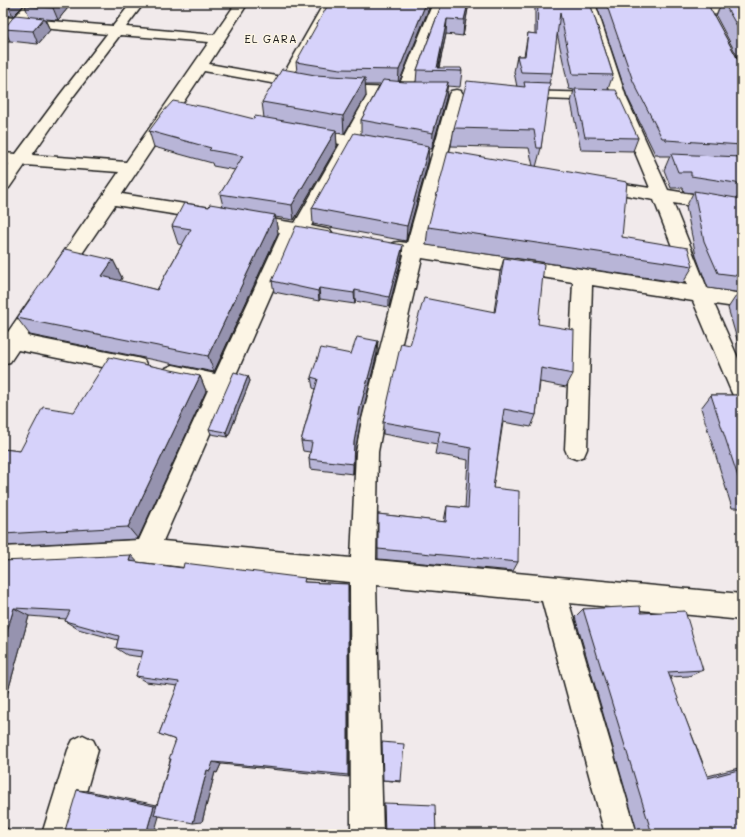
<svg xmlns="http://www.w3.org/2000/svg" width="745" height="837" viewBox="0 0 745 837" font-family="Mali,sans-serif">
  <rect width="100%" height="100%" fill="#f1eaeb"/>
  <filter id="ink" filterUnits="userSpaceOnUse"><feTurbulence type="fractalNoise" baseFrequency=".025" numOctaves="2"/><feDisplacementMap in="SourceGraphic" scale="8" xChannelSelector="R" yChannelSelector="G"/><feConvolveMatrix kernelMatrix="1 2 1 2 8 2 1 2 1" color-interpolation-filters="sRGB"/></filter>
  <g filter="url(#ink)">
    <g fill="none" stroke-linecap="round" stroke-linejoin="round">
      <defs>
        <path id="minor" d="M27,3H40L27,19L113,26L131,3H144L126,27L214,35L236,3H248L209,64L282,77L324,3H336L295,79L309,82L311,85L309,88L304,89L204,71L122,194L210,208L216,210L219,214L216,218L210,220L115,205L64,280L57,282L50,280L48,275L119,172L25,165L9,188L3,189V172L9,164L3,163V153L16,154L59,96L107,34L20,26L8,41L3,42V30L7,25H3V17L14,18ZM120,35L209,42L126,162L32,155L69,102Z
          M433,3H445L412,91L413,93L411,96L406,97L382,96L359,138L385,142L387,146L385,150L379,151L354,147L311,226L330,230L333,234L330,238L324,240L297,235L163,541L351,558L356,452L362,419L404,255L393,253L390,248L393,243L399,242L407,243L449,94L451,91L456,90L461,91L463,94L425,245L687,285L654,200L598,190L592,189L590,185L592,181L598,180L650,188L612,97L583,3H595L626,97L668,190L742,202V214L673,203L707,288L742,294V308L714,304L742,367V400L734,397L731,391L693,301L592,285L587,449L584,456L576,459L568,456L565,449L573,282L422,258L384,419L378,452L376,560L742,594V620L569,603L637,834H605L542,601L376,585L383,834H351L350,582L146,564L3,571V547L139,540L208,390L166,380L162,374L166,368L173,365L215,374L280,233L242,225L239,221L242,217L248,215L295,223L340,144L300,136L298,133L300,130L306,128L345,135L367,96L331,93L329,90L331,87L336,86L398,88Z
          M634,3H680L742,9V17L640,7L635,6Z
          M518,91L602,93L607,94L609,97L607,100L602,101L513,98L511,95L513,92Z
          M39,295L46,297L49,302L27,336L137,358L144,360L147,366L144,372L137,374L18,350L10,362L3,364V331L8,332L32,297Z
          M83,735L93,740L98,750L74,834H42L68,750L73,740Z"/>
      </defs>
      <use href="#minor" stroke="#1c1c1c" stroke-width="3"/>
      <use href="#minor" fill="#fcf5e5" fill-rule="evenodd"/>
    </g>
    <path fill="#b8b5d7" stroke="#1c1c1c" d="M3,3H26L13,16H3Z
      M72,3L58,20L45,19L50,30L38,44L10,41L4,29L29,16L25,6Z
      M431,3L400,82H416L417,70L442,3H469L463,36L446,34L439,68L462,71L460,87L447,86L446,98L432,149H429L428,162L406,241L313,224L312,208L361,134V120L380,85H365L366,96L344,134L336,133L337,146L294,220L275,217L278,233L214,372L30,335L17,318L113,260L122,278L120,281L157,290L182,245L178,244L172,226L209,207L223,206L220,194L235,170L213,166L212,163L154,147L149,131L264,118L262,102L297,72L296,62Z
      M535,3H590L613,75L608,89L638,138L633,151L581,150L571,102L574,90L569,89L557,33L552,73L549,83L541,148L536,167L622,237L693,266L683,283L426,245L428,227L533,166L529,148L451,146L454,128L517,87L514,72L517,56H524L528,33L535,34Z
      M596,3H707L742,67V293L708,288L696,256L686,207L693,193L684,192L683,188H671L664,170L670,156H659L658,154H655L627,96Z
      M707,3H742V65L716,16L720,6L709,5Z
      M402,256L389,307L355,301V304L320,299L319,301L274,292L272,281Z
      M504,258L538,324L573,374L566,387L540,382L536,415L531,427L503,422L493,488L518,562L513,571L378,559V514L444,522L445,516L447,506L465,508L468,460L435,454L437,444L383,434V422L410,345L494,312L500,272Z
      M738,293H742V357L728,308Z
      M377,353L361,419L355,452L353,474L310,469L309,459L310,452L303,451L301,441L315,389L313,388L311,377L351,354Z
      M200,376L206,391L138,539L3,546V449L20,451L74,412Z
      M248,376L250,381L228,437L211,434L209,429Z
      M711,395H742V508H732L701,408Z
      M3,561L137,562L306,582L348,584L349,593V777L221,764L217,773L215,772L202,822L77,790L88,791L157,805L176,740L159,734L178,686L146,682L136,676L142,657L127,655L116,648L118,640L78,629L65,621L66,619L29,616L3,709Z
      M583,609L641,613L703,670L689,676L669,677L708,776L742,767V834H638L575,617Z
      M382,742L401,781V782L383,780Z
      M384,803L436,834H384Z"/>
    <path fill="#9693af" stroke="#1c1c1c" d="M10,3H26L13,16L8,5Z
      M58,3H72L58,20L53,8Z
      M426,3H431L398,85L399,70Z
      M468,3H469L463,36L464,20Z
      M44,18L50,30L38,44L33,31Z
      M447,19L446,34L438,70H437Z
      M365,78L366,96L344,134L343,116Z
      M448,82L446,98L432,149L433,133Z
      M336,130L337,146L294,220L292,205Z
      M429,146L428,162L406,241L407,226Z
      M275,215L278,233L214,372L208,356Z
      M403,245L402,256L389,307V297Z
      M113,260L122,278L110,294L102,276Z
      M319,288L320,299L319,301L318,291Z
      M355,290V304L354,293Z
      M378,341L377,353L361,419L355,452L353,474V464L354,442L360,408Z
      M200,376L206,391L138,539L128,527Z
      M248,376L250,381L228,437L226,432Z
      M131,555L141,566L129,561Z
      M348,584L349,593V777L348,775Z
      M14,608L29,616L3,709V644Z
      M213,762L221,764L217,773L215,772L202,822L193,823L207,770Z
      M154,806H162L154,834H146Z
      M3,828H8L6,834H3Z"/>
    <path fill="#d6d2fa" stroke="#1c1c1c" d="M3,3H10L8,5H3Z
      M28,3H58L53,8L25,6Z
      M329,3H426L399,70L340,69L296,62Z
      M442,3H468L464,20L447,19L437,68H461L462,71L417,70Z
      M538,3H590L613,75L573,74L560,13L552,73L521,72L517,56H525L528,33L537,34Z
      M606,3H707L742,67V145L666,140L665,138H662L633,81Z
      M724,3H742V35Z
      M15,15L44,18L33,31L4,29Z
      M282,69L315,75L365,78L343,116L262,102Z
      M383,80L405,82H448L433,133L361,120Z
      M467,81L525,87L524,82L550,83L541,148H537L534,130L454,128Z
      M575,89L616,90L638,138L585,137Z
      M173,101L210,108L254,119L255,116L336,130L292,205L220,194L243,156L209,150L211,148L149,131L163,112Z
      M354,133L429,146L407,226L312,208Z
      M448,151L627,182L622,237L688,248L693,266L428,227Z
      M671,154L742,157V184L691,176V172H678Z
      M694,191L742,199V276L718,273L704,241Z
      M184,203L209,207L210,204L275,215L208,356L17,318L65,249L113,260L102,276L157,290L191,229L172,226Z
      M296,226L403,245L389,297L355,290L354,293L319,288L318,291L272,281Z
      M504,258L544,264L538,324L574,330L573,374L541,368L536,415L504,409L493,488L519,491L518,562L378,549V514L446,522L447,506L468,508L471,448L438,442L440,432L383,422L401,343L410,345L424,298L495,312Z
      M738,293H742V306Z
      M357,337L378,341L360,408L354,442L353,464L309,459L312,442L301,441L318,379L311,377L321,348L351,354Z
      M109,357L200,376L128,527L3,534V449L20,451L43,407L74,412Z
      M234,372L248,376L226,432L209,429Z
      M711,395H742V489Z
      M131,555L129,561L183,568L184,563L305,578L304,582L348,584V775L213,762L210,771L207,770L193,823L154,815L171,759H169L176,740L159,734L179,682L136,676L143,651L116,648L119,636L65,621L70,611L14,608L3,644V561Z
      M640,606L641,613L685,611L703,670L668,672L708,778L742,769V834H652L583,609Z
      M382,742L404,744L401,781L383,780Z
      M77,790L154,806L146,834H64Z
      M384,803L435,805L436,834H385Z"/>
  </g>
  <g text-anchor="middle" stroke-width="3" stroke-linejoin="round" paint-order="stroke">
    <g font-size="11" letter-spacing="1" fill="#1c1c1c" stroke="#fcf5e5">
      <text x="271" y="43">EL GARA</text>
    </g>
  </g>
  <rect width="745" height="837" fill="none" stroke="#fcf5e5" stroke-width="16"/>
  <rect x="8" y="8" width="729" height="821" fill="none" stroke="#1c1c1c" stroke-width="1.5" filter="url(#ink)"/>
</svg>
